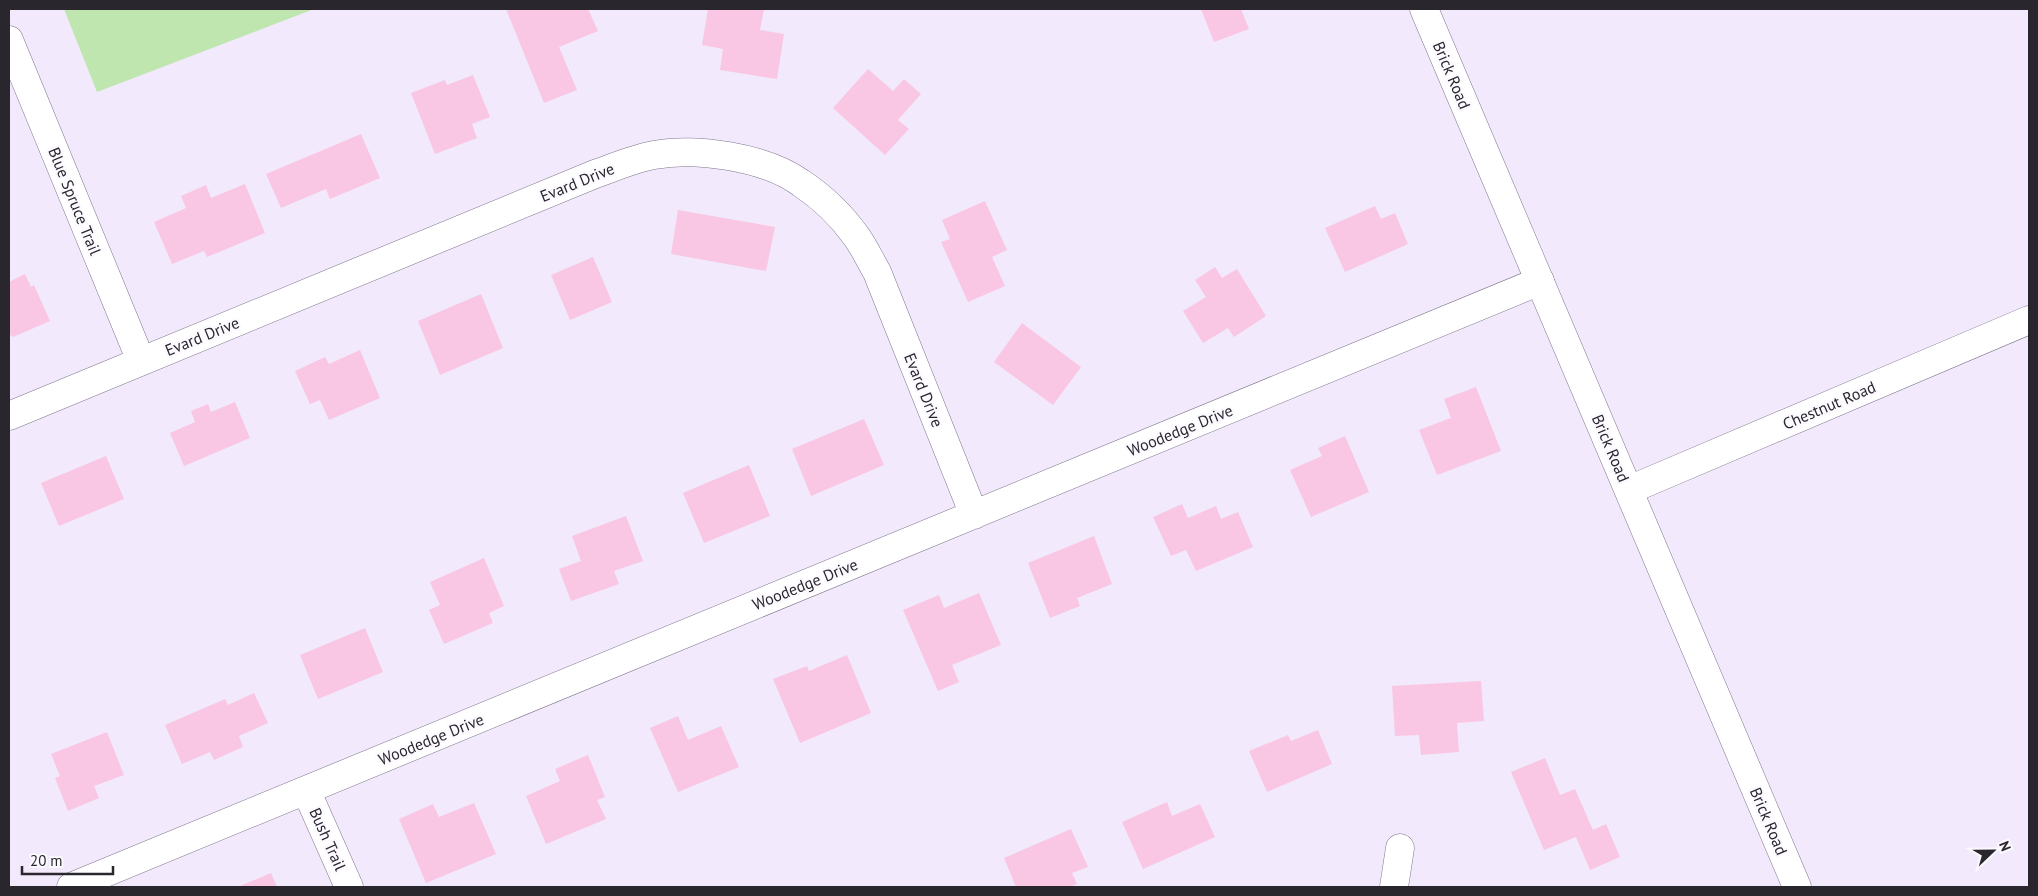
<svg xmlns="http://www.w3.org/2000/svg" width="2038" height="896" viewBox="0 0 2038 896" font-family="'PT Sans',sans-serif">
  <rect width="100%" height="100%" fill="#f2e9fd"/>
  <path fill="#bee6ae" d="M64,9H314L97,92Z"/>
  <path fill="#f9c7e3" d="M506,9H588L598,31L559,47L577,90L544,103Z
    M708,9H764L760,30L784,34L777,79L720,70L723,49L702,45Z
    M1201,9H1241L1249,29L1214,42Z
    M868,69L893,91L904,79L921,94L898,120L909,129L885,155L833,108Z
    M473,75L490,117L472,124L477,138L435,154L411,93L445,80L447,85Z
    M361,134L380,178L330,199L326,189L281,208L266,174Z
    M245,184L265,233L207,257L204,251L172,264L154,222L186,208L181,196L206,185L211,198Z
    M985,201L1007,250L992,257L1005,286L968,302L941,242L950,239L942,220Z
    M1375,206L1381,219L1395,213L1408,244L1345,272L1325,228Z
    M678,210L775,227L766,271L671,254Z
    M593,257L612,302L570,320L551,275Z
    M1215,267L1222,278L1237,269L1266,316L1234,337L1228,328L1203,343L1183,311L1206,297L1195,280Z
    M25,274L31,287L34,285L50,321L13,337L9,334V282Z
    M481,294L503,348L440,375L418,321Z
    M1022,323L1081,367L1053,405L994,362Z
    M360,350L380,398L329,420L320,400L310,404L295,371L325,357L329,364Z
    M1476,387L1501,451L1437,475L1419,430L1451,418L1444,399Z
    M235,402L250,438L184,466L170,433L195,422L191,411L208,404L211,412Z
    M864,419L884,465L811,496L792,449Z
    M1345,436L1369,492L1311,517L1290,470L1322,456L1318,448Z
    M106,456L124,499L59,526L41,483Z
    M749,465L770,516L704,543L683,493Z
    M1182,504L1188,518L1216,506L1221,519L1238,512L1253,547L1196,571L1186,550L1171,556L1153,517Z
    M626,516L643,561L614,571L619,584L571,601L559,569L581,561L572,536Z
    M1094,536L1112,584L1077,598L1080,606L1050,618L1028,563Z
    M484,558L504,606L489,613L493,623L444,644L429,610L440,605L430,582Z
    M979,593L1001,645L952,665L959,682L938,691L903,610L939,595L944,608Z
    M365,628L383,672L318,699L300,655Z
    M847,655L871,713L800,743L773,679L807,666L809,671Z
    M1481,681L1484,721L1457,723L1459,752L1421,755L1419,735L1395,736L1392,686Z
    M254,693L268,723L239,736L243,747L214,760L210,752L182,764L165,725L225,699L228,705Z
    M678,716L688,740L721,726L739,767L678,792L650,728Z
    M1318,730L1332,764L1267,792L1249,751L1288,735L1291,741Z
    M107,732L124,775L94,786L99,798L68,811L55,778L60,776L51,754Z
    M588,755L605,797L597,800L606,819L546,844L526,796L560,781L555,769Z
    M1545,758L1560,795L1575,789L1593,830L1606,824L1620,857L1590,870L1576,837L1544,850L1511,772Z
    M1167,802L1172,816L1200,804L1215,837L1143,869L1122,822Z
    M474,803L496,854L426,883L399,819L433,804L439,817Z
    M1071,829L1088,867L1072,873L1077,884L1069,887H1016L1004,858Z
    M271,873L277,887H238Z"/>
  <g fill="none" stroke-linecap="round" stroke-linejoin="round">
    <defs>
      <path id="minor" d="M9,40L141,361
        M9,416L595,174C615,167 633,159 654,155C696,147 765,157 801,183C822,197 841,215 856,236C864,247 870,260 877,272L974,515
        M1629,490L2029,320
        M306,790L349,887
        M71,887L1540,281
        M1394,887L1400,848"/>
      <path id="tertiary" d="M1424,9L1797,887"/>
    </defs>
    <use href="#minor" stroke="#7e758a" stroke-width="29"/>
    <use href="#tertiary" stroke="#7e758a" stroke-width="29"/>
    <use href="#minor" stroke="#fff" stroke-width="28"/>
    <use href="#tertiary" stroke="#fff" stroke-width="28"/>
  </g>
  <g text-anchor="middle" stroke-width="5" stroke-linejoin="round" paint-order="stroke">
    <g font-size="16" fill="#29262e" stroke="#fcfaff">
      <text transform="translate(1452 75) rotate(67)" y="6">Brick Road</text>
      <text transform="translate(577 182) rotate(-22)" y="6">Evard Drive</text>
      <text transform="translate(75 201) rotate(68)" y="6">Blue Spruce Trail</text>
      <text transform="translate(202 336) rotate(-22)" y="6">Evard Drive</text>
      <text transform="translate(924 390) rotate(68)" y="6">Evard Drive</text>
      <text transform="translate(1829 405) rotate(-23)" y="6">Chestnut Road</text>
      <text transform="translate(1180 430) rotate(-22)" y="6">Woodedge Drive</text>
      <text transform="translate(1611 448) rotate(67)" y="6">Brick Road</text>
      <text transform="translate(805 584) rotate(-22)" y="6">Woodedge Drive</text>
      <text transform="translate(431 739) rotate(-22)" y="6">Woodedge Drive</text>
      <text transform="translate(1769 821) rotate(67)" y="6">Brick Road</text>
      <text transform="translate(328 839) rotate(66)" y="6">Bush Trail</text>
    </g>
  </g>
  <rect width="2038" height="896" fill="none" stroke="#29262e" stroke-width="20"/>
  <g transform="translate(1993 851) rotate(68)" stroke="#fcfaff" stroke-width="4" paint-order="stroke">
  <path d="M0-4L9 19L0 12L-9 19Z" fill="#29262e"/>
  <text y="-8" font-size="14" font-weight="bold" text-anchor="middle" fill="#29262e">N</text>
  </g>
  <path d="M22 866v8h91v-8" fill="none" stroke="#29262e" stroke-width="2.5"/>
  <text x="30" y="866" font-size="15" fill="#29262e" stroke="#fcfaff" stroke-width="4" paint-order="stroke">20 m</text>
</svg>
